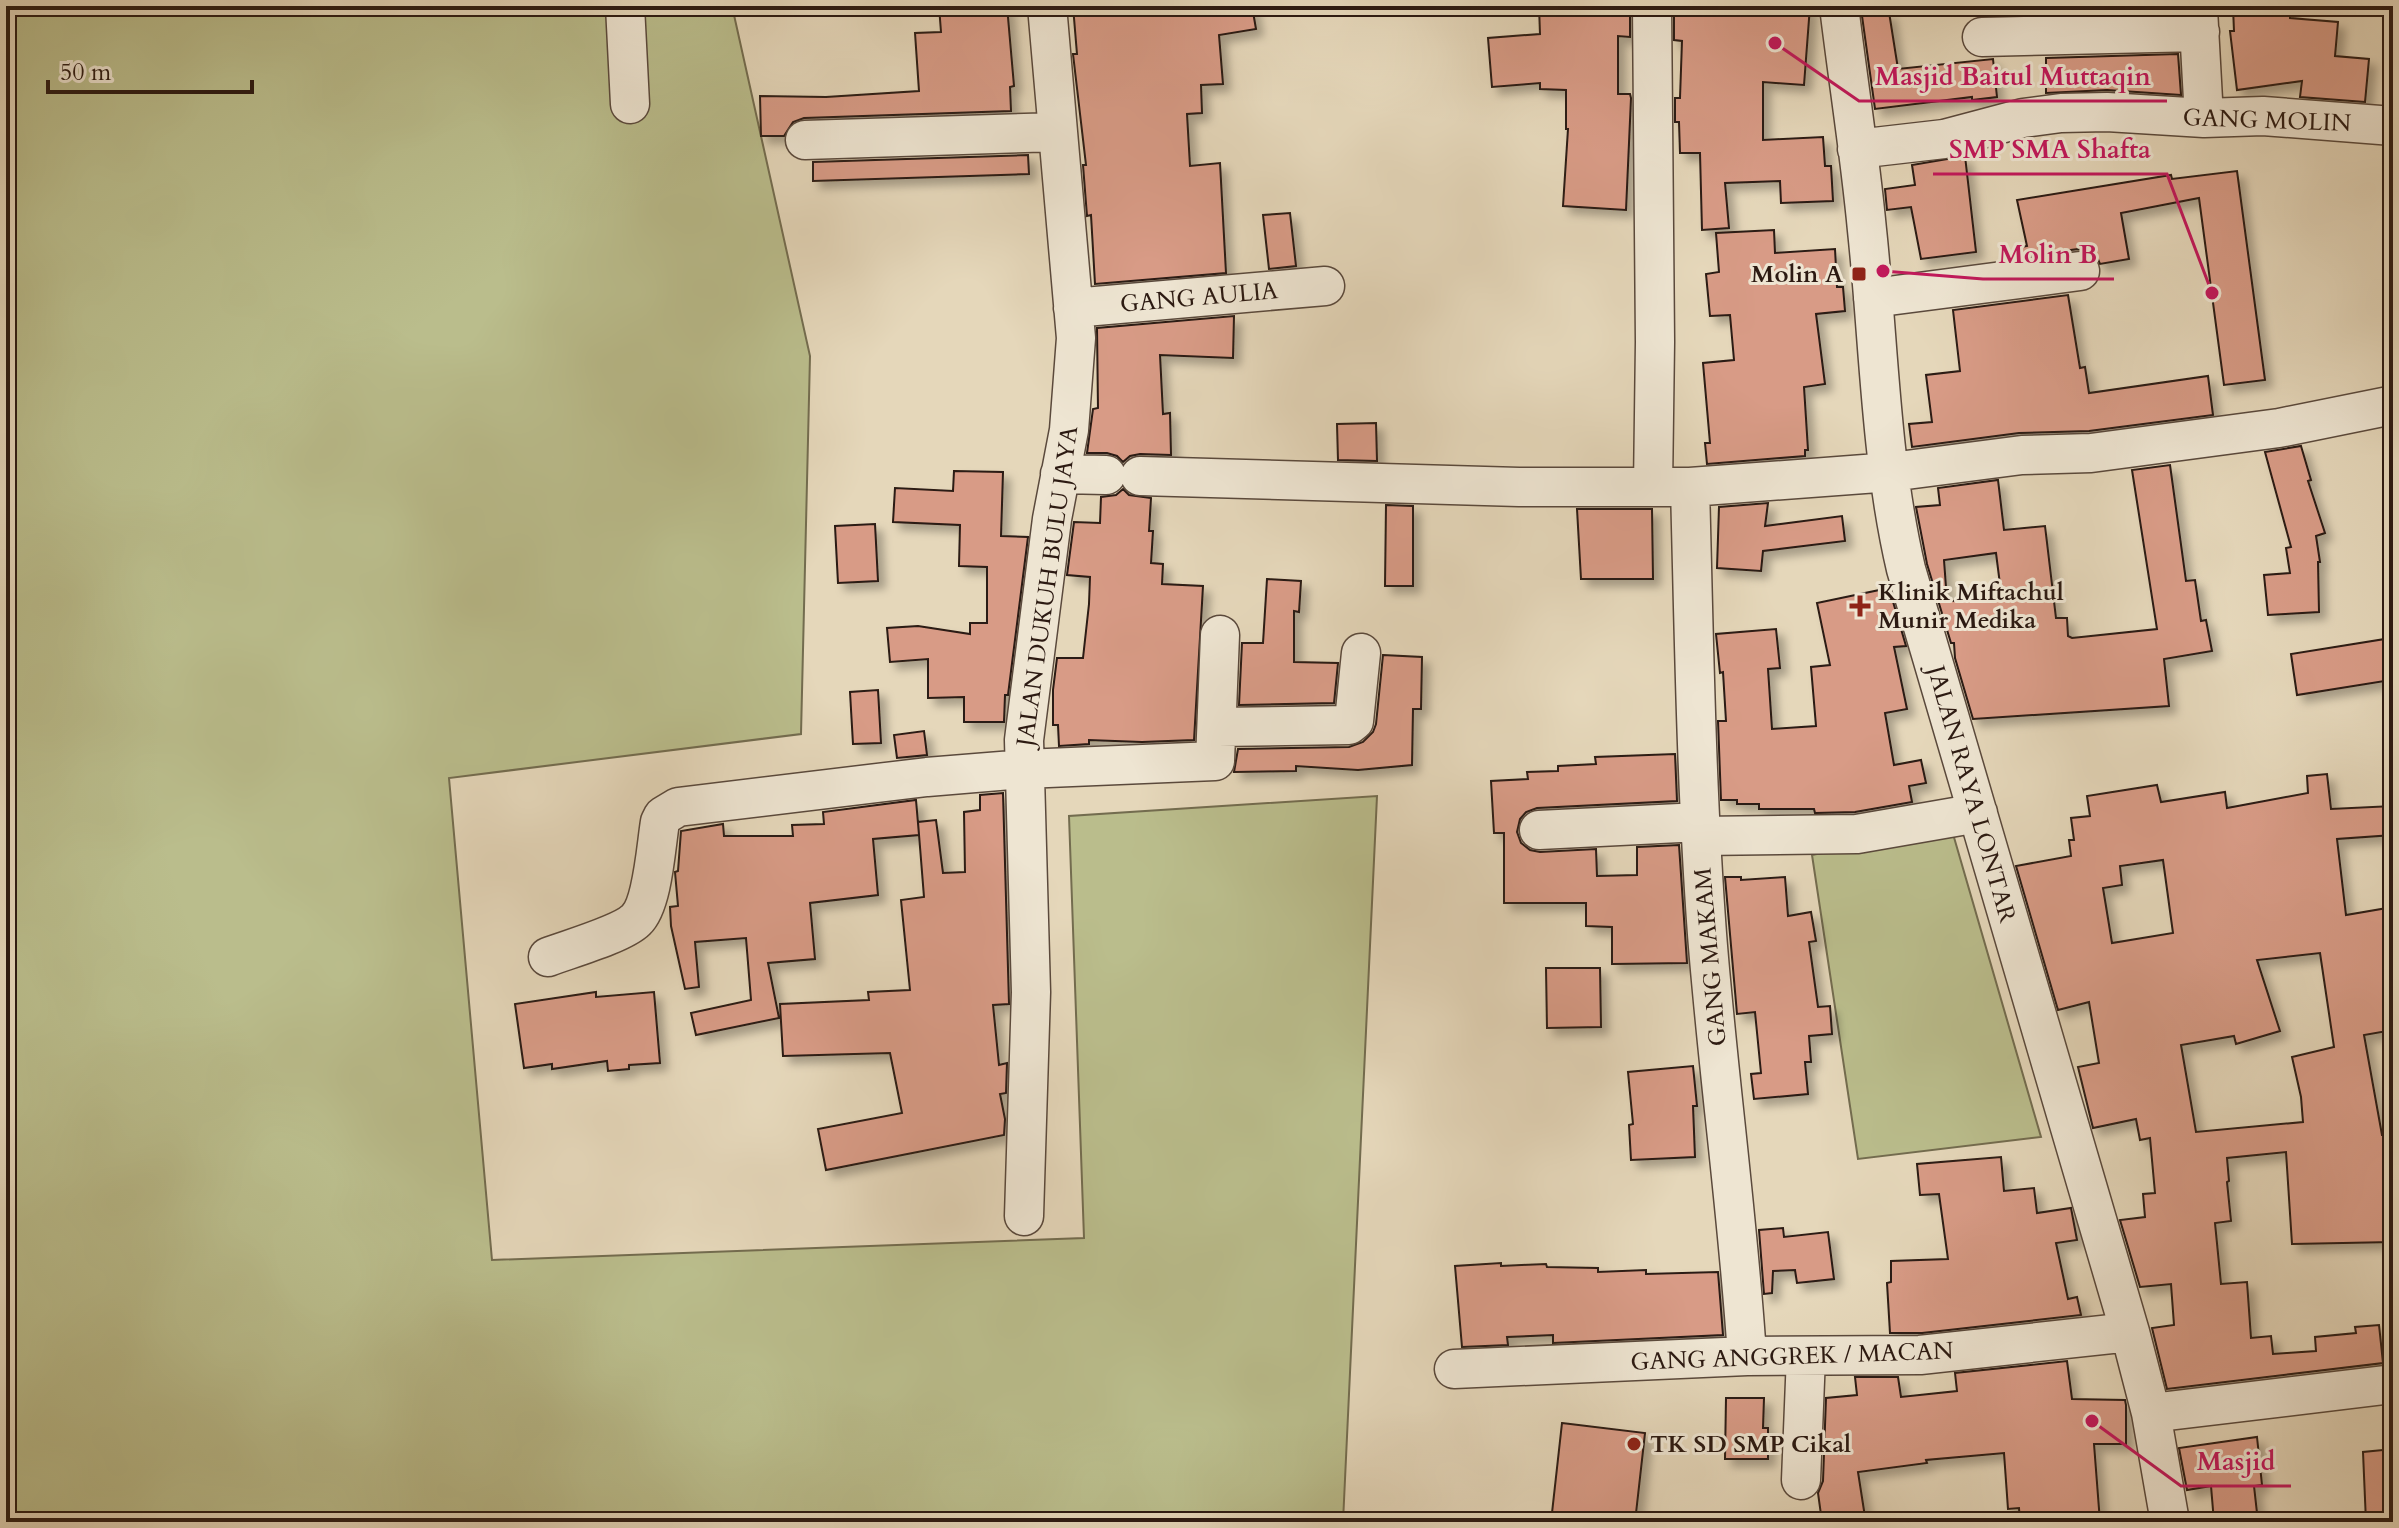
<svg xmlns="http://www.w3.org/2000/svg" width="2399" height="1528" viewBox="0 0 2399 1528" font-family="Cardo,serif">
  <defs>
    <filter id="shadow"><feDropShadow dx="7" dy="7" stdDeviation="4" flood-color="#0004"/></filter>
  </defs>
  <rect width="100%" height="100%" fill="#e5d7ba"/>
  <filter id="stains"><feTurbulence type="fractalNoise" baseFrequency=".0025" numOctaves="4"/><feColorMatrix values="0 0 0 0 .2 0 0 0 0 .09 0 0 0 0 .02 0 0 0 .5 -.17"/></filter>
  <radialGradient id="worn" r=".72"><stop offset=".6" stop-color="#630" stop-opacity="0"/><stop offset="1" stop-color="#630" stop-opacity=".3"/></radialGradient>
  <path fill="#babd8c" stroke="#736c4f" stroke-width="2" d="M6,6H732L810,356L801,734L449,778L492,1260L1084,1238L1069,816L1377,796L1343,1522H6Z
    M1951,827L2041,1137L1858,1159L1812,855Z"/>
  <path fill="#d89b86" stroke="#2c1a12" stroke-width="2" fill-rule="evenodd" filter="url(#shadow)" d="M939,6H1007L1014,86L1010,87L1011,111L804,118L793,122L784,136H761L760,96L826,97L919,91L915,33L941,32Z
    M1073,6H1252L1256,29L1219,35L1223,84L1201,85L1202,113L1187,114L1190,166L1220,163L1226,273L1095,284L1091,215L1087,216L1083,165H1086L1073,54H1077Z
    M1539,6H1630V37L1618,36V94H1630L1631,98L1626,210L1563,206L1568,129H1566V90L1540,89V83L1492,87L1488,38L1540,34Z
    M1674,6H1810L1804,85L1763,82V140L1823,137L1825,166H1831L1833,201L1781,203L1780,181L1725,183L1729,228L1702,230L1700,153H1680L1679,122H1675V98H1680L1682,41L1674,40Z
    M2290,6V18L2338,22L2335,56L2369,59L2365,102L2300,97L2302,81L2237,90L2230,31H2234L2233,7Z
    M1889,12L1898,69L1993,59L1997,97L1972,100V97L1875,109L1862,16Z
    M2178,54L2181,95L2107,90L2046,93V58Z
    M1028,155L1029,174L813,181V162Z
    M1965,156L1976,252L1921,259L1911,207L1887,210L1885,189L1915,185L1912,165Z
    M2237,171L2265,380L2224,385L2199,198L2121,213L2129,259L2100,264L2097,257L2089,251L2078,249L2018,257L2016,248L2027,246L2017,200L2171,175L2172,179Z
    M1290,213L1296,266L1269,269L1263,215Z
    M1774,230L1775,253L1835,249L1837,287H1843L1845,311L1816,314L1825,384L1804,387L1808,450H1805V456L1707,464L1705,443H1710L1703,363L1734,360L1730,315L1710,316L1706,274L1719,272L1716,233Z
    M2068,295L2080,368L2085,367L2089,393L2208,376L2213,415L2089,431L2019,433L1912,447L1909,424L1932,422L1926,375L1960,371L1953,310Z
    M1234,316L1233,358L1160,355L1163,414L1170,413L1171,455L1140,454L1130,456L1123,462L1117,456L1107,453H1087L1093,409L1098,408L1097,328Z
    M1376,423L1377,461L1338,460L1337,424Z
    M2301,446L2311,480L2308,481L2325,533L2316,536L2320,562H2318L2319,612L2268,615L2264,575L2290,573L2286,548L2291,547L2265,452Z
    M2170,465L2186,581L2195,580L2201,621L2206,620L2212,651L2164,659L2169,706L1973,719L1955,658L1954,643H1951L1927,564L1916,507L1940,505L1938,488L1998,480L2004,530L2045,526L2056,618H2067L2068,636L2072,638L2157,629L2132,470ZM1996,553L2002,600L1947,601L1944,560Z
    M954,471L1003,472L1001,536L1028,537L1008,695H1005L1004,722H964V697L928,698V659L890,662L887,628L918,626L970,634V623H987V567L959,566L960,525L893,522L895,488L953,491Z
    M1123,489L1129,495L1151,498L1149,531H1153L1151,563L1163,564L1162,584L1203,586L1194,740L1142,742L1089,740V744L1059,746L1058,725H1053V690L1057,658H1083L1089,604L1090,577L1067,575L1074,522L1100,523L1101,497L1116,495Z
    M1768,503L1765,526L1842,516L1845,541L1763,551L1761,571L1717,568L1719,507Z
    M1386,505L1413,506V586H1385Z
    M1577,509H1652L1653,579H1581Z
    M875,524L878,581L838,583L835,526Z
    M1267,579L1301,581L1299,612L1294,611V662L1338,663L1334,703L1239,705L1242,643H1263Z
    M1889,588L1906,646L1894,647L1907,709L1885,713L1894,765L1921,760L1926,783L1909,786L1912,802L1855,812L1815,813L1814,809H1759V804H1737V800H1721L1718,721H1726L1723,672L1720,673L1716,634L1776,629L1780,668L1768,669L1772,729L1816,726L1811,667L1830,665L1817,603Z
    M2385,639L2391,680L2297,695L2291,654Z
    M1383,655L1422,657L1421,709H1413L1412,765L1358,770L1296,766V771L1234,772L1238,749L1349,747L1363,742L1373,732L1376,724Z
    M878,690L881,743L853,744L850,692Z
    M924,731L927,755L897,758L894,735Z
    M1675,754L1677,801L1537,808L1526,812L1520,819L1517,832L1521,843L1530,850L1540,852L1596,849L1597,876L1637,875V847L1679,845L1687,963L1612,964V927L1586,926V903H1504V833H1494L1491,781L1528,779L1527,772L1558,771V766L1596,764L1595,757Z
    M2327,774L2331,809L2393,806V835L2337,839L2346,915L2393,907V1030L2364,1035L2382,1135H2393V1242L2292,1244L2286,1152L2227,1158L2229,1181L2227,1182L2231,1221L2215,1223L2221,1284L2247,1282L2251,1338L2271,1336L2273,1354L2316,1351L2315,1337L2356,1333L2355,1327L2379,1325L2383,1363L2167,1389L2152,1328L2174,1325L2171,1284L2140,1287L2120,1220L2145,1217L2143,1194L2155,1193L2150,1138L2140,1140L2136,1119L2093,1128L2078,1067L2099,1063L2089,1002L2058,1010L2016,866L2071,856L2069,840H2074L2071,818L2090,816L2087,796L2157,785L2161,802L2225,792L2227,808L2308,793L2307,776ZM2163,860L2173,933L2112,943L2103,888L2122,885L2120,866ZM2320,953L2334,1047L2292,1057L2301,1097L2303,1122L2196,1132L2181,1045L2234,1036L2236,1044L2280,1031L2257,960Z
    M1003,793L1009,1004L993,1005L999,1065L1007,1063L1006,1093L1000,1094L1005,1119L1004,1135L826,1170L818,1129L902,1113L890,1053L783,1056L780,1004L869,1000L868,992L910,990L901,900L924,897L918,822L936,820L943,873L965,872L964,812L980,810V795Z
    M916,800L919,835L873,839L878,895L810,903L815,959L768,963L779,1018L696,1035L691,1013L751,1000L746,938L695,942L699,987L685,989L671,926L670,907L678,906L675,872L678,871L681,831L723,824L724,836H793L792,825L824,824L823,812Z
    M1725,877H1741V880L1785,877L1788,916L1811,912L1816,941L1809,942L1818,1007L1830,1006L1832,1034L1809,1036L1811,1062H1805L1808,1094L1754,1099L1751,1074L1761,1073L1755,1012L1737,1014Z
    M1546,968H1600L1601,1027L1547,1028Z
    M596,992V997L654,992L660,1063L629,1065V1069L608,1071L607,1061L552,1069V1064L524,1068L515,1004Z
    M1693,1066L1697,1106H1693L1695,1157L1631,1160L1629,1125L1633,1124L1628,1072Z
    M2001,1157L2004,1191L2034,1188L2037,1213L2071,1208L2077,1240L2056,1243L2068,1299L2077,1297L2081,1315L1922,1333H1890L1887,1283L1891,1282V1261L1948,1259L1939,1194L1920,1195L1917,1164Z
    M1783,1228L1784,1237L1828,1232L1834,1279L1797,1283L1795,1270L1773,1271L1772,1293L1764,1294L1759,1230Z
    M1501,1263V1266L1546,1264L1547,1267L1598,1268V1272L1646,1270V1274L1718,1272L1723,1335L1553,1343V1335L1507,1337L1508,1345L1462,1347L1455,1266Z
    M2067,1361L2072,1399L2125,1400L2126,1405V1444H2094L2100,1522H2020L2019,1508L2008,1509L2004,1453L1926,1460L1927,1463L1858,1472L1865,1517L1822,1522L1818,1493L1823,1481L1826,1398L1857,1395L1855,1377H1898L1901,1397L1957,1391L1955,1373Z
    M1726,1398H1764L1763,1428H1768V1459H1725Z
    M1562,1423L1645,1433L1635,1522H1551Z
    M2257,1437L2262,1485L2254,1486L2258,1522H2214L2211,1486L2187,1490L2179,1448Z
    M2393,1449V1522H2366L2363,1452Z"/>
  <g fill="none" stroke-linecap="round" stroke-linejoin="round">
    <defs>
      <path id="minor" d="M625,6L630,104
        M1652,6L1655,342L1653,487
        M1839,6C1848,81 1860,155 1867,230C1879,343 1880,458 1906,569L2130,1332L2151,1413L2170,1522
        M2198,9L2204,118
        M1982,37L2200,32
        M805,140L1058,132
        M1857,149L1944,139L2023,118L2061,113L2107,112L2204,118L2263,116L2393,126
        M1873,298L2080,271
        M1073,308L1325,286
        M1060,474L1106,475
        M1140,476L1519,487H1690L1891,472L2022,455L2091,453L2279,428L2393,405
        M1690,487C1694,636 1696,785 1707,934C1718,1075 1738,1215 1747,1356
        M1218,727L1349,725L1354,721L1361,653
        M1539,830L1700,822
        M1700,836L1857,834L1978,813
        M548,957C569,949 622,934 636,920C653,904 656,845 660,822L663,816L678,807L927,777L1024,769L1215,761L1220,635
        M1024,1216L1031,992L1024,740L1052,519L1069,430L1076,338L1047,6
        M1454,1369L1747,1356L1920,1355L2130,1332
        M2151,1413L2393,1384
        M1801,1480L1806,1356"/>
    </defs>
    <use href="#minor" stroke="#5a493c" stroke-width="41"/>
    <use href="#minor" stroke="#eee5d2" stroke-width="38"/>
  </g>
  <g fill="#8f2418" stroke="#eee5d2" stroke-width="3">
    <rect x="1851" y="266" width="16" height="16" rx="4"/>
    <path d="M1856 594h8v8h8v8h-8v8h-8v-8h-8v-8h8z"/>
    <circle cx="1634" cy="1444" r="8"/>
  </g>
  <g text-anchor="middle" stroke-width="6" stroke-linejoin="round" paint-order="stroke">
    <g font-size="24" fill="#2c1a12" stroke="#eee5d2">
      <text transform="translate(2267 120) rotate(2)" y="8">GANG MOLIN</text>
      <text transform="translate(1199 297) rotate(-5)" y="8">GANG AULIA</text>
      <text transform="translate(1047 586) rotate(-82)" y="8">JALAN DUKUH BULU JAYA</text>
      <text transform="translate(1972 794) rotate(74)" y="8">JALAN RAYA LONTAR</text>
      <text transform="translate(1710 957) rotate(-95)" y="8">GANG MAKAM</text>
      <text transform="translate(1792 1356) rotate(-2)" y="8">GANG ANGGREK / MACAN</text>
    </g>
    <g font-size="24" font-weight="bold" fill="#2c1a12" stroke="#eee5d2" text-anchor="start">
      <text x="1843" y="282" text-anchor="end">Molin A</text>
      <text x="1878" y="600">Klinik Miftachul<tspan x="1878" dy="28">Munir Medika</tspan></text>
      <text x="1650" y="1452">TK SD SMP Cikal</text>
    </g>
  </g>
  <path fill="none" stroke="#c2185b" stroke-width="3" d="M1775 43L1859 101H2167M2212 293L2167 174H1933M1883 271L1983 279H2114M2092 1421L2181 1486H2291"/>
  <g fill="#c2185b" stroke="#eee5d2" stroke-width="3">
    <circle cx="1775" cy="43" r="8"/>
    <circle cx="2212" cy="293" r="8"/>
    <circle cx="1883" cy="271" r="8"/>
    <circle cx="2092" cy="1421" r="8"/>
  </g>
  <g font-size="26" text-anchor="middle" font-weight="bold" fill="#c2185b" stroke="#eee5d2" stroke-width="6" stroke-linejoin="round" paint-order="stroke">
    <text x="2013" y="85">Masjid Baitul Muttaqin</text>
    <text x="2050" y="158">SMP SMA Shafta</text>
    <text x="2048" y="263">Molin B</text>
    <text x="2236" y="1470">Masjid</text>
  </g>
  <rect width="2399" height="1528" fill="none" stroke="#e5d7ba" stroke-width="32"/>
  <rect x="8" y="8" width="2383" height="1512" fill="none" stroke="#2c1a12" stroke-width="4"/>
  <rect x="16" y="16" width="2367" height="1496" fill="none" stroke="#2c1a12" stroke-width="2"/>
  <path d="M48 80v12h204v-12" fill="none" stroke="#2c1a12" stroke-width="4"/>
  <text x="60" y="80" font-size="24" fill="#2c1a12" stroke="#eee5d2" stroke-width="6" paint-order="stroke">50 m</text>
  <rect width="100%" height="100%" filter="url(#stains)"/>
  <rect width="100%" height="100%" fill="url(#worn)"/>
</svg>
